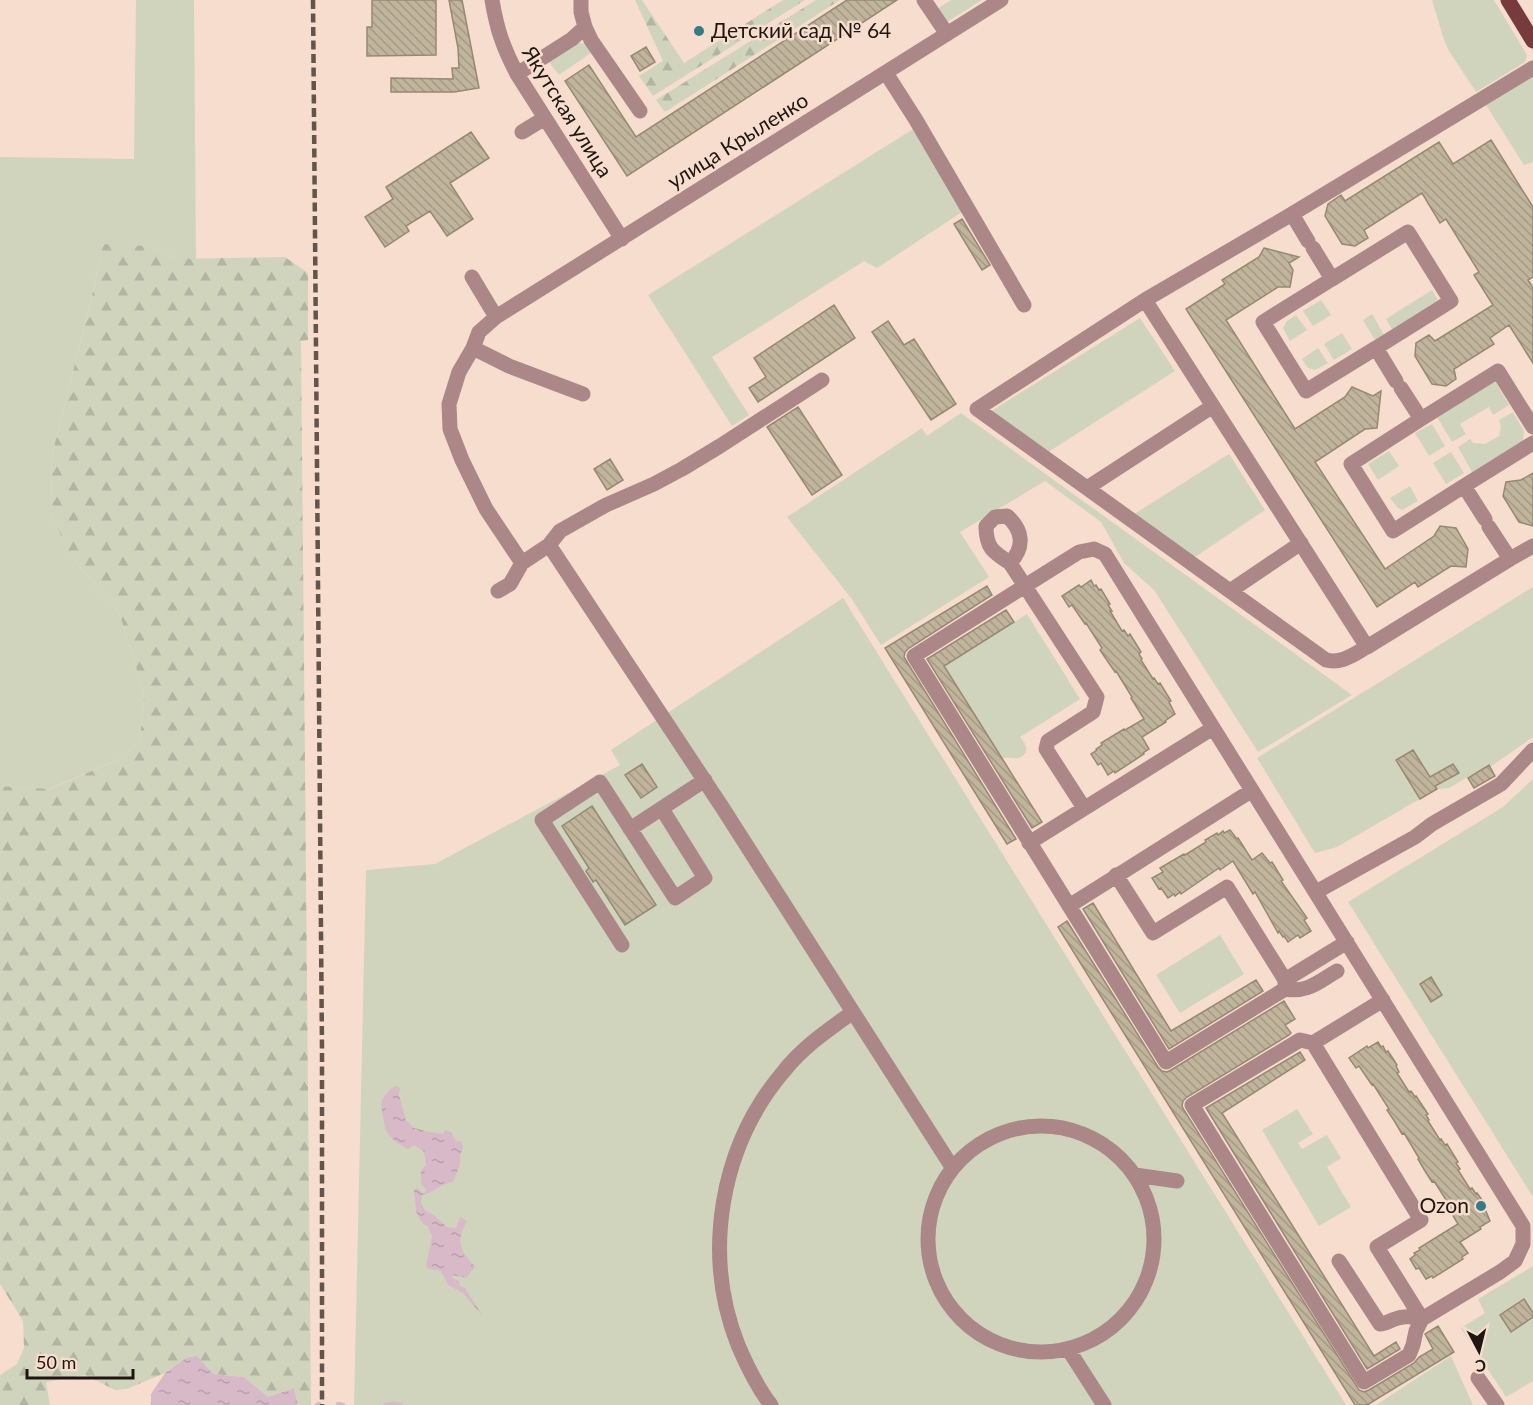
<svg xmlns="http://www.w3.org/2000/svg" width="1533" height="1405" viewBox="0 0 1533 1405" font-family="Lato,sans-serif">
  <defs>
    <pattern id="forest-firs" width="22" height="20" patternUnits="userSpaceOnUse" patternTransform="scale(1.5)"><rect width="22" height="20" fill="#d0d4bd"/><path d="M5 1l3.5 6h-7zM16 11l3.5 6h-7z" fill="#b2b5a1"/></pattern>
    <pattern id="water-ripples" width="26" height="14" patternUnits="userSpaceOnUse" patternTransform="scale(1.5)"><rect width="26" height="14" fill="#d8b9c8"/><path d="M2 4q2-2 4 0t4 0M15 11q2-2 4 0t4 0" fill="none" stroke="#b99eab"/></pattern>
    <pattern id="building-back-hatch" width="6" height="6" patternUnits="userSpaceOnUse" patternTransform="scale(1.5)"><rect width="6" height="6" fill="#c0b49c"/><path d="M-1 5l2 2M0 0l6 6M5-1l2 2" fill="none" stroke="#a59a85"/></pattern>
  </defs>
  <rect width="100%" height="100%" fill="#f7ddce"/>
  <path fill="#d0d4bd" d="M136,0H194L196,259H175L151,246L102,245L95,283L52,455L51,512L69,554L119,613L134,660L144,695L140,741L117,760L49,789L0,786V157L134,159Z
    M951,0H982L947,22L937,9Z
    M1432,0H1494L1527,55L1525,62L1476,92L1449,51L1444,40Z
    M577,42L585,44L592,52L559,75L548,61Z
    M1533,74V162L1524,165L1486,105Z
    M915,128L962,212L877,268L864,261L712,357L749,415L732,426L648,295Z
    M1432,290L1438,300L1392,329L1386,319Z
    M1321,300L1331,315L1313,326L1303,311Z
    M1372,314L1384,335L1375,340L1363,320Z
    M1296,315L1307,330L1290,341L1283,328L1287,321Z
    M1140,318L1175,371L1042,456L985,415Z
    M1342,333L1352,349L1334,360L1324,344Z
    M1318,348L1328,363L1315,370L1308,368L1302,359Z
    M1495,381L1509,405L1493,415L1489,407L1460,424L1466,434L1452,442L1436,415Z
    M1513,412L1524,431L1523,441L1472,472L1458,447L1470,439L1473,443L1485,444L1499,436L1501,426L1499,420Z
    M961,413L1352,695L1258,752L1154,590L1124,563L1101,522L1045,481L960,532L989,577L881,645L851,598L787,517L922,428L927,436Z
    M1432,424L1445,446L1429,456L1415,433Z
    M1389,451L1399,466L1378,480L1368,464Z
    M1451,452L1464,473L1446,484L1433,463Z
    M1229,454L1265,510L1189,561L1128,518Z
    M1410,486L1418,501L1402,510L1397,507L1390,498Z
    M1533,587V737L1490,767L1488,765L1449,788L1437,789L1337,847L1315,853L1257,758Z
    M843,598L1346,1405H354L366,870L435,864L620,765L611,750Z
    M1027,614L1080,699L1020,737C1026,743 1031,754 1018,758C1013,759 1008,757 1002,758L944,666Z
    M1533,779V1197L1348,902L1503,807Z
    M1220,935L1244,974L1180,1013L1156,975Z
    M1297,1109L1313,1134L1298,1143L1302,1149L1327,1135L1341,1158L1327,1167L1351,1207L1319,1226L1262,1130Z
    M1533,1266V1381L1506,1397L1461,1328L1485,1313L1478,1299Z
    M1451,1356L1473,1405H1376Z"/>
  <path fill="url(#forest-firs)" d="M635,0H642L684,63L783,0H805L653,96L639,76L663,61Z
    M816,0H840L665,112L656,100Z
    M102,244L151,246L175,259L285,257L308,273V340L301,341L311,1405H298L294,1388L268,1397L244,1377L213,1374L186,1358L165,1373L127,1389L115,1390L85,1375L46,1382L50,1405H0V1375L17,1364L24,1348L23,1321L0,1284V786L50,789L117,760L140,741L144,695L134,660L119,613L69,554L51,512L52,455L95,283Z"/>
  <path fill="url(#water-ripples)" d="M396,1086L400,1088L399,1095L406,1120L414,1128L429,1132L443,1134L445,1130L451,1132L456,1141L462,1142L463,1148L460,1155V1165L453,1182C441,1184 433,1192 422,1196L421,1203L425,1210L435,1216L447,1227L456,1228L460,1217L467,1221C455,1242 460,1250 475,1267L466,1278L452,1275V1278L459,1281L460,1286L465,1288L484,1318L463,1293L448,1285L441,1271L429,1269L426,1266L432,1236L428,1227L422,1223L416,1211L414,1189L418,1188L423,1194L425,1193L426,1189L421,1184V1170L426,1165L424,1152L414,1145L408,1149C400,1145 390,1139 386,1130C384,1125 380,1104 382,1100C384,1095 391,1088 396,1086Z
    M197,1356L213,1374L244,1377L268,1397L294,1388L298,1405H151V1394L165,1373L186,1358Z"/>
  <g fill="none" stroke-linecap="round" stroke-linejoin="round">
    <path stroke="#d8b9c8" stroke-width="4.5" d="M338,1404L343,1405
      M317,1405L319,1404
      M385,1405L394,1404L401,1405"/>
  </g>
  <path fill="url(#building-back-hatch)" stroke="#958973" stroke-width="1.5" d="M372,0H436V55L367,56V27H372Z
    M449,0H462L479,88L454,92H391V78L453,79L452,68H459L458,48Z
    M847,0H897L627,176L565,81L589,65L636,137Z
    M646,47L655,62L640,71L631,56Z
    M471,132L489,158L450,183L473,219L447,236L430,211L406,226L409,231L385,247L365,217L393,199L386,187Z
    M1491,140L1533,207V277L1528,280L1533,288V363L1509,325L1490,338L1494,344L1454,369L1456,379L1446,386L1432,384L1415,356L1416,343L1429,335L1435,341L1493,305L1474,275L1479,272L1446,219L1440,223L1422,193L1364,230L1368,238L1355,246L1342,244L1325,216L1328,204L1341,195L1345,201L1439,142L1453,164Z
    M962,219L990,265L982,270L954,224Z
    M1264,248L1299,257L1289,263L1293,270L1290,287H1278L1226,320L1295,429L1345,397L1352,387L1373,396L1381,391L1377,428L1365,429L1315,462L1385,569L1434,536L1440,526L1456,528L1468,549L1466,567L1451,566L1418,587L1415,582L1377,607L1186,309L1225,284L1222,280L1259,257Z
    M834,305L855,338L758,402L749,388L766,377L754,358Z
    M888,321L904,345L914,339L956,404L931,420L872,332Z
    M798,407L842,475L812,495L767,427Z
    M610,459L623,480L607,490L594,469Z
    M1533,473V526L1519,522L1503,496L1506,482L1521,480Z
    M1091,580L1094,586L1096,585L1099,590L1101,589L1110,604L1108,605L1112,611H1110L1122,631L1124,630L1128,636L1130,634L1141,652L1139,654L1142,659L1141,660L1153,679L1154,678L1158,684L1160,683L1171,701L1169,702L1175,714L1165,721L1166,722L1142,737L1149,749L1143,753L1144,754L1115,773L1114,771L1108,775L1101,763L1098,765L1091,754L1097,750L1096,749L1102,745L1101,743L1124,729L1125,730L1144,719L1131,698L1132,697L1116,671L1115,672L1100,650L1102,648L1086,623L1085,624L1072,605L1069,607L1062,596L1079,585L1081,587Z
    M987,586L992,595L909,648L905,652L904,657L1016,839L1007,844L885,648Z
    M1006,610L1014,622L944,666L1042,822L1032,828L927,659Z
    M1413,750L1430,777L1453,764L1459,773L1435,786L1437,789L1420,799L1396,760Z
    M642,764L657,787L641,798L625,775Z
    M1489,765L1495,776L1474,788L1468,778Z
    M592,806L656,905L625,925L596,880L593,882L586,871L589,868L562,826Z
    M1230,830L1237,839L1238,838L1252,860L1262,853L1270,863L1272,862L1283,880L1281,881L1307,918L1304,920L1311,931L1300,938L1298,935L1288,942L1284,936L1283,937L1279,931L1278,933L1255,892L1253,894L1233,861L1220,870L1219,868L1181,894L1180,892L1175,896L1174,894L1168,898L1161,888L1159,889L1152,878L1163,872L1160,868L1184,854L1185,855L1206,842L1205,840L1217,833L1218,835L1223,831L1224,833Z
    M1093,903L1171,1031L1256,980L1263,991L1169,1049L1083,909Z
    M1067,921L1158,1067L1162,1071L1167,1072L1171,1070L1284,1001L1295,1019L1285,1025L1291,1033L1289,1035L1187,1097L1183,1101L1182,1106L1184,1110L1359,1390L1364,1392L1369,1390L1414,1363L1419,1357L1433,1349L1425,1334L1438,1326L1454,1352L1367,1405H1355L1058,927Z
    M1431,977L1442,995L1431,1002L1420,984Z
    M1378,1042L1381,1047L1383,1046L1386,1052L1388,1051L1397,1065L1396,1066L1399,1072L1397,1073L1409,1092L1411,1091L1415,1097L1416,1096L1428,1114L1426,1115L1429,1120L1428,1121L1440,1140L1441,1139L1445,1145L1447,1144L1458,1162L1456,1163L1460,1169L1458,1170L1470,1189L1472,1188L1476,1194L1477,1193L1487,1207L1485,1209L1490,1221L1480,1227L1481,1229L1460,1242L1468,1253L1462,1257L1463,1259L1433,1278L1432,1276L1426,1279L1419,1268L1416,1269L1410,1259L1415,1255L1414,1253L1420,1250L1419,1248L1458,1224L1448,1207L1450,1206L1434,1181L1432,1182L1425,1171L1418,1159L1419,1158L1404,1133L1402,1134L1395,1122L1387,1110L1389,1109L1373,1084L1372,1085L1359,1066L1356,1068L1349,1058L1367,1046L1368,1048Z
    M1300,1052L1305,1060L1222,1113L1374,1356L1396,1342L1400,1349L1367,1369L1206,1108Z
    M1524,1299L1533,1313V1317L1511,1332L1500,1315Z"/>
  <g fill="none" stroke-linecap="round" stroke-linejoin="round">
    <path stroke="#ac8787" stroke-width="15" d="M492,0C497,30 503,47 517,74L622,239
      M924,0L947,34
      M585,27L591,40L640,111
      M886,73L916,120L1024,305
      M517,74L572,39L585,27L581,12V0
      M522,132L545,118
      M1292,214L1145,300L1367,647L1510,559
      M1308,241L1292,214L1533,68
      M1313,248L1332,279L1408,232L1451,301L1376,348L1396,381
      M472,277L496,317
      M1332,279L1263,322L1306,391L1376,348
      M1145,300L977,409L1326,660C1342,664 1354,654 1367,647
      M473,348L509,366L583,394
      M1401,388L1421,419L1498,371L1533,427
      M1421,419L1351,464L1393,531L1464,486
      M1087,488L1213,406
      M1485,519L1464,486L1533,443
      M1489,527L1510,559L1533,546
      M549,545L722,807L952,1167
      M522,563L486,509L462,460L450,429L449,404L459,372L473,348L479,332L496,317L1001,0
      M1010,563C1025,547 1023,530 1007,516L995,517L986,526C986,548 993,552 1010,563L1097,697L1093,712L1048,741L1046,749L1084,808
      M498,591L510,584L522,563L549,545L560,531L606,505L654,484L682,469L720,446L822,380
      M1230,591L1301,543
      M630,829L705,780
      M1029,843L1213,728
      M1116,875L1153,933L1227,887L1285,980L1347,942
      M1316,892L1415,837L1432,824L1501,784L1533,750
      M1069,906L1251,791
      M622,945L542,820L600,782L675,898L705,878L662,809
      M1285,980V989L1166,1062L914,656L1079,552L1094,549L1105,554C1244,779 1384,1002 1523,1226V1244L1515,1261L1500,1272L1422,1319L1416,1331L1413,1345L1409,1355L1364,1382L1192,1105L1300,1040L1313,1043L1383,1000
      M1285,989C1308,993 1318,982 1337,971
      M1313,1043L1421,1220L1377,1247L1422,1319
      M928 1239a113 113 0 1 1 226 0a113 113 0 1 1-226 0Z
      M1135,1175L1177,1181
      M1339,1261L1380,1324C1386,1324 1389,1321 1395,1319C1404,1315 1413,1317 1422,1319
      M1068,1349L1104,1405
      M1478,1378L1497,1405
      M771,1405C757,1387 747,1366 738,1345C702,1254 720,1146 784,1071C803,1047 828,1030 853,1012"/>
    <path stroke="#783b3d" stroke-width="15" d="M1508,0L1533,41"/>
    <path stroke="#63544c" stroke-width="4.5" stroke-dasharray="9 4.5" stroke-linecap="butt" d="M313,0L322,1049V1405"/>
  </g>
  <g fill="#357a88" stroke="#f7ddce" stroke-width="2">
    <circle cx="699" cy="31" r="6"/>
    <circle cx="1481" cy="1206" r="6"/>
  </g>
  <g text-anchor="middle" stroke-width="5" stroke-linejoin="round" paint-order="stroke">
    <g font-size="21" fill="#201611" stroke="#f7ddce" text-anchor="start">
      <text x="711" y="38">Детский сад № 64</text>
      <text x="1469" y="1213" text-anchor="end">Ozon</text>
    </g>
    <g font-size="21" fill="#201611" stroke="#f7ddce">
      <text transform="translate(567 112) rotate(58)" y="7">Якутская улица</text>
      <text transform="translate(738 141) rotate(-32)" y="7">улица Крыленко</text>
    </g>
  </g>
  <g transform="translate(1479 1351) rotate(173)" stroke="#f7ddce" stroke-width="4.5" paint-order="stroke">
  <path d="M0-4.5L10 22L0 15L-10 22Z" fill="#201611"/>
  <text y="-9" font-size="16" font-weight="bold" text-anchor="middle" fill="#201611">С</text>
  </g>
  <path d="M27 1369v9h106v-9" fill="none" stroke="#201611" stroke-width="3"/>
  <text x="36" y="1369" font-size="18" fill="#201611" stroke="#f7ddce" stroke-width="4.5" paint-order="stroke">50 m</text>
</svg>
